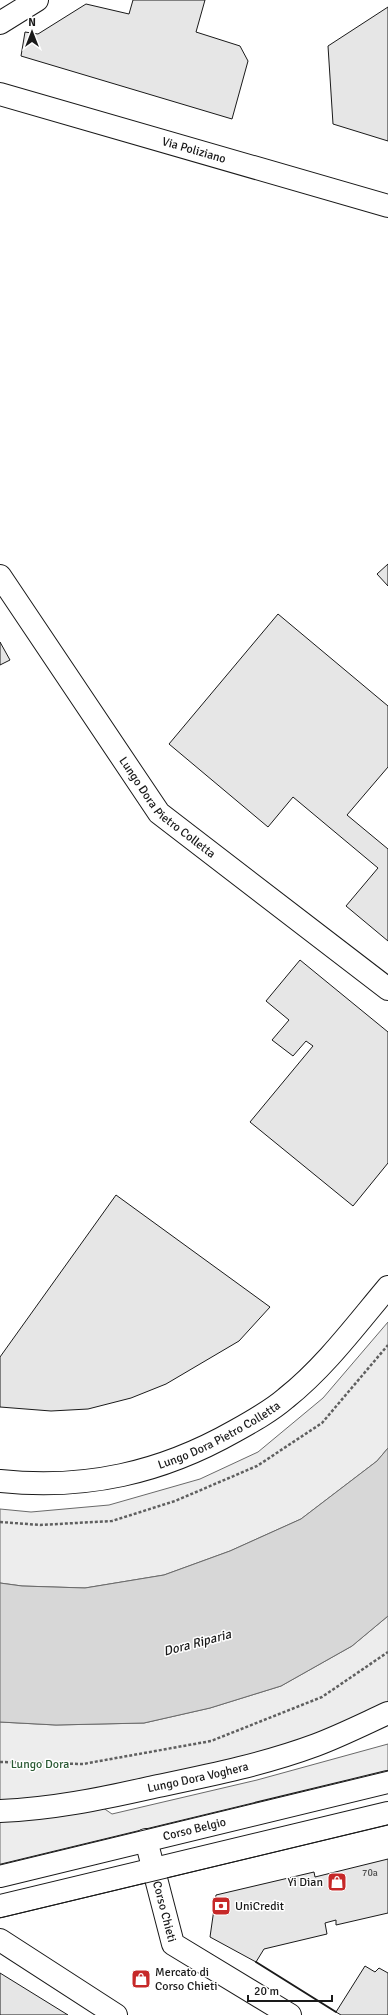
<svg xmlns="http://www.w3.org/2000/svg" width="388" height="2015" viewBox="0 0 388 2015" font-family="Signika,sans-serif">
  <rect width="100%" height="100%" fill="#fff"/>
  <path fill="#ededed" stroke="#6a6a6a" d="M388,1322V1448L377,1461L301,1519L230,1551L164,1575L85,1588L22,1586L0,1583V1509L31,1512L109,1505L200,1479L258,1452L323,1398Z
    M388,1616V1713L316,1745L93,1801L112,1814L257,1780L388,1744V1771L0,1865V1722L56,1725L144,1723L210,1708L281,1686L352,1646Z"/>
  <path fill="#d7d7d7" stroke="#6a6a6a" d="M388,1448V1616L352,1646L281,1686L210,1708L144,1723L56,1725L0,1722V1583L22,1586L85,1588L164,1575L230,1551L301,1519L377,1461Z"/>
  <path fill="#e6e6e6" stroke="#1a1a1a" d="M133,0H205L196,32L240,46L248,61L232,119L21,56L25,32L38,34L86,4L129,14Z
    M388,7V141L333,124L328,46Z
    M388,564V586L377,574Z
    M278,614L388,706V767L347,815L388,849V941L346,906L378,868L293,797L268,827L169,744Z
    M0,642L10,660L0,665Z
    M300,960L388,1032V1163L353,1206L250,1122L313,1046L306,1041L293,1056L272,1040L289,1020L266,1001Z
    M116,1195L270,1307L239,1341L166,1384L131,1398L88,1409L51,1411L0,1407V1357Z
    M388,1859V1913L336,1925V1920L325,1923L327,1934L264,1949L256,1962L210,1937L216,1895L314,1872L315,1877Z
    M365,1966L375,1972L379,1968L388,1973V2015H341L336,2012Z
    M0,1973L68,2015H0Z"/>
  <g fill="none" stroke-linecap="round" stroke-linejoin="round">
    <defs>
      <g id="minor">
        <path d="M0,23L37,0"/>
        <path id="s1" d="M0,94L388,206"/>
        <path id="s2" d="M0,576L159,813L388,989"/>
        <path id="s3" d="M0,1481C85,1490 161,1473 235,1431C253,1421 271,1411 286,1398C325,1367 356,1325 388,1287"/>
        <path id="s4" d="M0,1811C51,1809 100,1799 149,1788C206,1776 262,1765 316,1745C340,1736 364,1724 388,1713"/>
        <path id="s5" d="M146,1840L173,1944L290,2015"/>
        <path d="M0,1940L116,2015"/>
      </g>
      <g id="major">
        <path id="s6" d="M0,1876L388,1782"/>
        <path d="M0,1906L388,1813"/>
      </g>
    </defs>
    <use href="#minor" stroke="#1a1a1a" stroke-width="24"/>
    <use href="#major" stroke="#1a1a1a" stroke-width="24"/>
    <path stroke="#5f5f5f" stroke-width="2.5" stroke-dasharray="3 2" stroke-linecap="butt" d="M0,1522L40,1525L112,1521L175,1501L257,1466L322,1423L388,1345
      M0,1762L83,1764L211,1741L322,1697L388,1652"/>
    <use href="#minor" stroke="#fff" stroke-width="22"/>
    <use href="#major" stroke="#fff" stroke-width="22"/>
    <path stroke="#1a1a1a" stroke-width="1" d="M0,1865L388,1771
      M0,1918L388,1825"/>
    <path stroke="#1a1a1a" stroke-width="2" d="M256,1962L336,2012"/>
  </g>
  <defs>
    <symbol id="shop-square" viewBox="-11 -11 22 22"><rect x="-9" y="-9" width="18" height="18" rx="4" fill="#c62828" stroke="#fff"/><path d="M-5-2.5h2.3a2.7 3.5 0 0 1 5.4 0H5L5.5 6h-11ZM-1.5-2.5h3a1.5 2.3 0 0 0-3 0Z" fill="#fff"/></symbol>
    <symbol id="bank-square" viewBox="-11 -11 22 22"><rect x="-9" y="-9" width="18" height="18" rx="4" fill="#c62828" stroke="#fff"/><path d="M-6-4H6V4H-6ZM0-2.3a2.3 2.3 0 1 0 0 4.6a2.3 2.3 0 1 0 0-4.6Z" fill="#fff"/></symbol>
  </defs>
  <g fill-rule="evenodd">
    <use href="#shop-square" x="326" y="1871" width="22" height="22"/>
    <use href="#bank-square" x="210" y="1895" width="22" height="22"/>
    <use href="#shop-square" x="130" y="1968" width="22" height="22"/>
  </g>
  <g text-anchor="middle" stroke-width="3" stroke-linejoin="round" paint-order="stroke">
    <g font-size="10" fill="#4d4d4d">
      <text x="370" y="1876">70a</text>
    </g>
    <g font-size="12" fill="#1a1a1a" stroke="#fff">
      <text dy="4" stroke="none"><textPath href="#s1" startOffset="202">Via Poliziano</textPath></text>
      <text dy="4" stroke="none"><textPath href="#s2" startOffset="287">Lungo Dora Pietro Colletta</textPath></text>
      <text dy="4" stroke="none"><textPath href="#s3" startOffset="228">Lungo Dora Pietro Colletta</textPath></text>
      <text dy="4" stroke="none"><textPath href="#s4" startOffset="201">Lungo Dora Voghera</textPath></text>
      <text dy="4" stroke="none"><textPath href="#s6" startOffset="200">Corso Belgio</textPath></text>
      <text dy="4" stroke="none"><textPath href="#s5" startOffset="74">Corso Chieti</textPath></text>
    </g>
    <g font-size="12" fill="#2b5a34" stroke="#fff">
      <text x="40" y="1768">Lungo Dora</text>
    </g>
    <g font-size="12" fill="#1a1a1a" stroke="#fff" text-anchor="start">
      <text x="323" y="1886" text-anchor="end">Yi Dian</text>
      <text x="235" y="1910">UniCredit</text>
      <text x="155" y="1976">Mercato di<tspan x="155" dy="14">Corso Chieti</tspan></text>
    </g>
    <g font-size="13" font-style="italic" fill="#1a1a1a" stroke="#fff">
      <text transform="translate(197 1642) rotate(-15)" y="5">Dora Riparia</text>
    </g>
  </g>
  <g transform="translate(32 32)" stroke="#ffffff" stroke-width="3" paint-order="stroke">
  <path d="M0-3L7 15L0 10L-7 15Z" fill="#1a1a1a"/>
  <text y="-6" font-size="11" font-weight="bold" text-anchor="middle" fill="#1a1a1a">N</text>
  </g>
  <path d="M248 1995v6h84v-6" fill="none" stroke="#1a1a1a" stroke-width="2"/>
  <text x="254" y="1995" font-size="12" fill="#1a1a1a" stroke="#ffffff" stroke-width="3" paint-order="stroke">20 m</text>
</svg>
